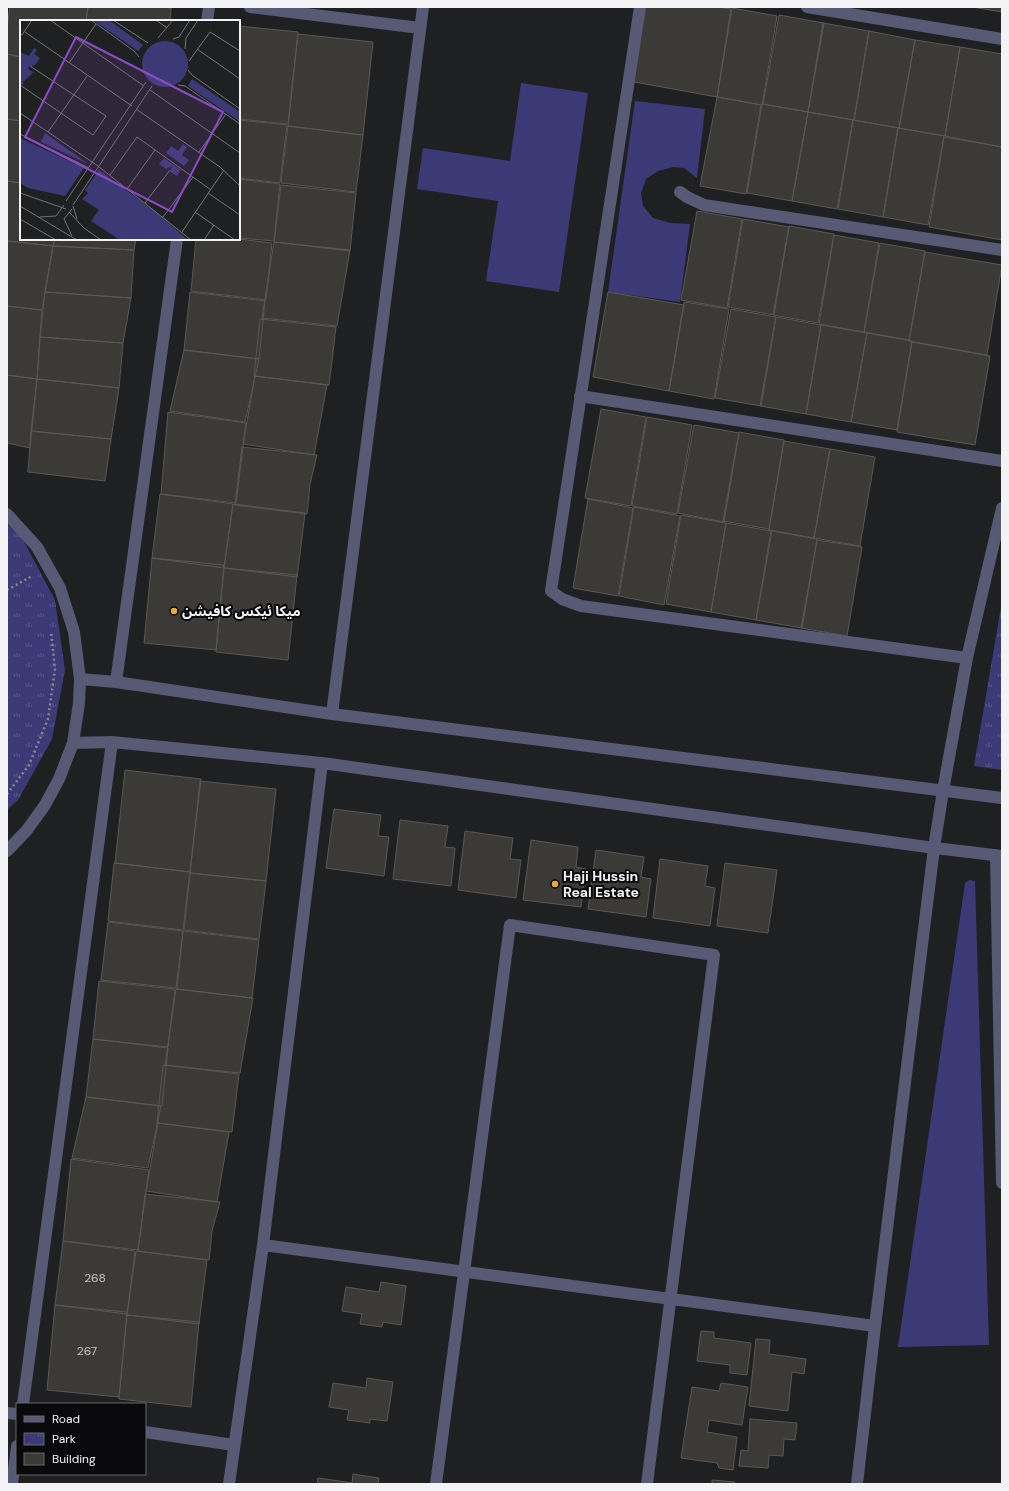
<svg xmlns="http://www.w3.org/2000/svg" width="1009" height="1491" viewBox="0 0 1009 1491" font-family="'DM Sans','Noto Sans Arabic',sans-serif">
  <defs>
    <pattern id="park-tufts" width="24" height="20" patternUnits="userSpaceOnUse"><rect width="24" height="20" fill="#3c3a76"/><path d="M3 7l-1-3M5 7V3M7 7l1-3M15 17l-1-3M17 17v-4M19 17l1-3" fill="none" stroke="#59578a"/></pattern>
  </defs>
  <rect width="100%" height="100%" fill="#1f2022"/>
  <path fill="#3c3a76" d="M521,83L588,93L559,292L486,281L498,201L417,189L423,148L510,161Z
    M635,101L705,109L697,178L684,168L673,167L658,171L646,179L641,193L643,206L653,218L670,223L690,224L680,302L608,292Z
    M969,880L975,881L989,1345L898,1347L965,883Z"/>
  <path fill="url(#park-tufts)" d="M7,524L22,538L55,600L65,670L52,739L18,800L7,810Z
    M1002,601V770L974,766Z"/>
  <path fill="#3c3a37" stroke="#5a5855" d="M10,7H88L86,21H21V57L7,54V28Z
    M88,7H161L171,8L170,21H86Z
    M642,7H718L731,9L717,97L629,81Z
    M972,7H1002V12Z
    M732,8L777,16L762,105L717,97Z
    M779,15L824,23L808,112L763,104Z
    M823,23L869,31L854,120L808,112Z
    M239,26L298,32L288,124L239,119Z
    M869,31L915,40L899,128L854,120Z
    M298,34L373,42L363,135L288,126Z
    M915,40L960,47L945,136L899,128Z
    M960,47L1002,54V147L945,136Z
    M7,54L21,57V121L7,119Z
    M717,97L761,105L746,194L700,186Z
    M762,104L808,112L792,201L747,193Z
    M808,112L853,120L837,209L792,201Z
    M7,119L21,121V183L7,181Z
    M239,120L287,125L280,183L239,178Z
    M853,120L898,128L883,217L838,209Z
    M288,126L363,135L356,192L281,183Z
    M898,128L944,136L928,225L883,217Z
    M944,137L1002,147V240L929,227Z
    M239,179L280,184L274,241L239,238Z
    M7,181L21,183V239H55L53,246L7,241Z
    M281,185L356,193L350,251L274,242Z
    M697,211L742,219L727,308L681,300Z
    M743,219L789,227L774,315L728,307Z
    M789,226L834,234L818,323L773,315Z
    M834,235L879,243L864,332L819,324Z
    M55,239H136L134,250L53,246Z
    M196,239H239L272,243L266,300L191,291Z
    M7,241L53,246L42,310L7,306Z
    M274,242L350,250L337,326L262,318Z
    M880,243L925,251L909,340L864,332Z
    M53,246L134,250L131,298L45,292Z
    M925,252L1002,265L987,355L909,341Z
    M45,292L131,298L123,343L40,337Z
    M190,292L265,301L259,359L184,350Z
    M608,292L684,305L669,391L593,377Z
    M684,302L729,309L714,399L669,391Z
    M7,306L42,310L37,379L7,375Z
    M731,309L776,317L761,406L715,398Z
    M776,317L821,325L806,414L760,406Z
    M260,319L336,327L329,385L254,376Z
    M821,325L867,333L851,422L806,414Z
    M867,333L912,341L897,430L851,422Z
    M40,337L123,343L119,388L37,379Z
    M912,342L990,356L975,445L897,432Z
    M184,350L259,359L245,422L170,411Z
    M7,375L37,379L30,448L7,443Z
    M255,376L327,385L314,455L243,444Z
    M37,379L119,388L111,439L31,431Z
    M601,409L646,417L631,506L585,498Z
    M168,412L246,423L236,503L161,494Z
    M647,417L692,425L677,514L632,506Z
    M694,425L739,433L724,522L678,513Z
    M31,431L111,439L105,481L28,472Z
    M739,432L784,440L769,529L723,521Z
    M784,441L830,449L814,538L769,530Z
    M242,447L317,455L310,484L307,514L235,505Z
    M830,449L875,457L860,546L814,538Z
    M160,494L233,504L224,568L152,558Z
    M588,499L633,508L618,596L573,588Z
    M233,504L305,513L297,577L224,568Z
    M634,507L680,516L664,605L619,596Z
    M681,515L726,523L711,612L666,604Z
    M726,523L771,531L756,620L711,612Z
    M772,531L817,539L802,628L756,620Z
    M817,540L862,547L847,636L801,628Z
    M152,558L224,565L216,650L144,643Z
    M224,568L297,575L288,660L216,652Z
    M125,770L201,779L190,872L115,863Z
    M200,781L276,789L266,881L190,873Z
    M334,809L381,815L378,836L389,837L384,876L326,868Z
    M400,820L448,826L445,847L455,848L451,886L393,879Z
    M465,831L513,838L510,859L521,860L516,898L458,890Z
    M531,840L578,847L576,867L586,869L581,907L523,900Z
    M596,850L644,857L641,877L651,879L646,917L588,909Z
    M660,859L708,866L705,886L715,888L710,926L653,918Z
    M114,863L190,872L183,930L108,921Z
    M725,863L777,870L768,933L717,926Z
    M190,873L266,881L259,939L184,930Z
    M108,922L183,931L176,988L101,980Z
    M183,931L259,940L252,998L177,989Z
    M99,981L175,989L168,1047L93,1039Z
    M176,989L253,998L240,1073L165,1065Z
    M93,1039L168,1048L162,1106L86,1097Z
    M163,1065L239,1074L232,1132L157,1123Z
    M86,1097L161,1106L148,1168L72,1158Z
    M158,1123L229,1132L217,1202L146,1191Z
    M71,1159L149,1170L138,1250L63,1241Z
    M145,1194L220,1202L212,1231L209,1260L138,1251Z
    M63,1241L135,1251L127,1314L55,1305Z
    M136,1251L207,1260L199,1324L127,1315Z
    M381,1282L406,1286L401,1325L383,1322L382,1327L360,1324L362,1314L342,1311L346,1287L379,1292Z
    M55,1305L127,1312L119,1397L47,1390Z
    M127,1315L199,1322L191,1407L119,1399Z
    M701,1331L714,1332V1338L751,1343L747,1375L730,1373V1365L697,1361Z
    M756,1339L770,1340L769,1354L806,1359L804,1374L792,1372L788,1411L749,1406Z
    M367,1378L393,1382L387,1421L370,1419V1423L347,1420L349,1410L329,1407L333,1383L366,1388Z
    M721,1383L748,1387L742,1425L709,1420L707,1432L737,1437L733,1470L719,1468L717,1463L681,1458L692,1387L719,1391Z
    M750,1419L797,1423L795,1440L784,1439L783,1456L769,1455L768,1468L739,1466L741,1450L748,1451Z
    M353,1474L379,1478L378,1484H317L318,1478L352,1483Z
    M712,1480L735,1482L734,1484H712Z"/>
  <g fill="none" stroke-linecap="round" stroke-linejoin="round">
    <path stroke="#88888a" stroke-width="2.5" stroke-dasharray="2 3" stroke-linecap="butt" d="M7,590L32,576
      M7,794L29,765L48,719L55,669L51,631"/>
    <path stroke="#575975" stroke-width="12" d="M250,7L420,28
      M640,7L551,591L562,599L581,606L967,658
      M807,7L1002,39
      M207,21L209,7
      M680,192L687,197L704,205L1002,250
      M580,396L1002,461
      M7,514L37,547L60,588L74,632L80,679L79,703L73,743L59,779L45,805L27,830L7,851
      M80,679L116,682L332,714L1002,798
      M116,682L177,239
      M332,714L423,7
      M73,743L112,742L322,763L927,847L1002,856
      M996,855L1002,1183
      M263,1245L875,1326
      M23,1404L112,742
      M7,1413L17,1414
      M145,1432L234,1445
      M12,1484L17,1446
      M229,1484L263,1245L322,763
      M436,1484L510,925L714,955L647,1484
      M857,1484L875,1326L934,848L943,791L967,658L1002,508"/>
  </g>
  <g fill="#e9ab38" stroke="#09090b" stroke-width="1.5">
    <circle cx="174" cy="611" r="4"/>
    <circle cx="555" cy="884" r="4"/>
  </g>
  <g text-anchor="middle" stroke-width="4" stroke-linejoin="round" paint-order="stroke">
    <g font-size="12" fill="#c5c5c6">
      <text x="95" y="1282">268</text>
      <text x="87" y="1355">267</text>
    </g>
    <g font-size="14" font-weight="bold" fill="#f3f3f5" stroke="#09090b" text-anchor="start">
      <text x="182" y="616">میکا ئیکس کافیشن</text>
      <text x="563" y="881">Haji Hussin<tspan x="563" dy="16">Real Estate</tspan></text>
    </g>
  </g>
  <g transform="translate(20 20)">
    <rect width="220" height="220" fill="#1f2022"/>
    <path d="M73,0H89L123,25L118,31ZM14,28L17,30L14,34L20,38L15,45L8,47L9,50L14,52L3,62L4,66L0,63V32L9,36ZM172,59L220,92V102L168,66ZM25,113L67,143L68,144L21,122ZM163,124L167,127L162,135L169,140L164,146L146,133L151,126L158,131ZM144,138L161,150L157,156L150,152L152,146L146,149L139,144Z" fill="#3c3a76"/>
    <path d="M122 44a23 23 0 1 1 46 0a23 23 0 1 1-46 0ZM0,118L64,148L45,176L8,168L0,163ZM79,150L137,193L168,220H100L71,201L79,190L62,179L68,173L65,170Z" fill="#3c3a76"/>
    <path fill="none" stroke="#747476" stroke-width="1" d="M30,0L124,66M71,0L114,31L119,37M93,0L128,23M136,0L147,8M5,12L112,86M0,14L2,15L12,0M138,18L153,0M153,19L159,17L170,0M165,29L166,18L178,0M177,29L220,59M169,41L190,12L220,31M49,43L76,4M168,50L172,55L220,89M0,65L73,115L86,96L10,46M158,65L165,66L220,104M130,70L220,133M116,89L200,147L220,166M0,93L78,146L171,220M28,112L67,56M0,114L69,148M179,132L206,94M90,155L117,117L191,170M107,169L135,130M0,173L46,189M188,173L220,195M46,181L126,62M125,183L150,150M53,185L132,66M0,186L57,220M53,186L57,199M52,189L44,199L52,216M49,192L64,208L81,220M175,192L215,220M20,197L36,196L44,185M143,197L173,157M0,199L36,220M162,212L204,150M184,220L194,205"/>
    <path fill="#8d4ac7" fill-opacity="0.15" stroke="#8d4ac7" stroke-width="2" d="M56,17L203,92L152,192L5,117Z"/>
    <rect width="220" height="220" fill="none" stroke="#f3f3f5" stroke-width="2"/>
  </g>
  <rect width="1009" height="1491" fill="none" stroke="#f3f3f5" stroke-width="16"/>
  <rect x="16" y="1403" width="130" height="72" fill="#09090b" stroke="#676769"/>
  <rect x="24" y="1416" width="20" height="6" fill="#575975" stroke="#676769"/>
  <text x="52" y="1423" font-size="12" fill="#f3f3f5">Road</text>
  <rect x="24" y="1433" width="20" height="12" fill="url(#park-tufts)" stroke="#676769"/>
  <text x="52" y="1443" font-size="12" fill="#f3f3f5">Park</text>
  <rect x="24" y="1453" width="20" height="12" fill="#3c3a37" stroke="#676769"/>
  <text x="52" y="1463" font-size="12" fill="#f3f3f5">Building</text>
</svg>
